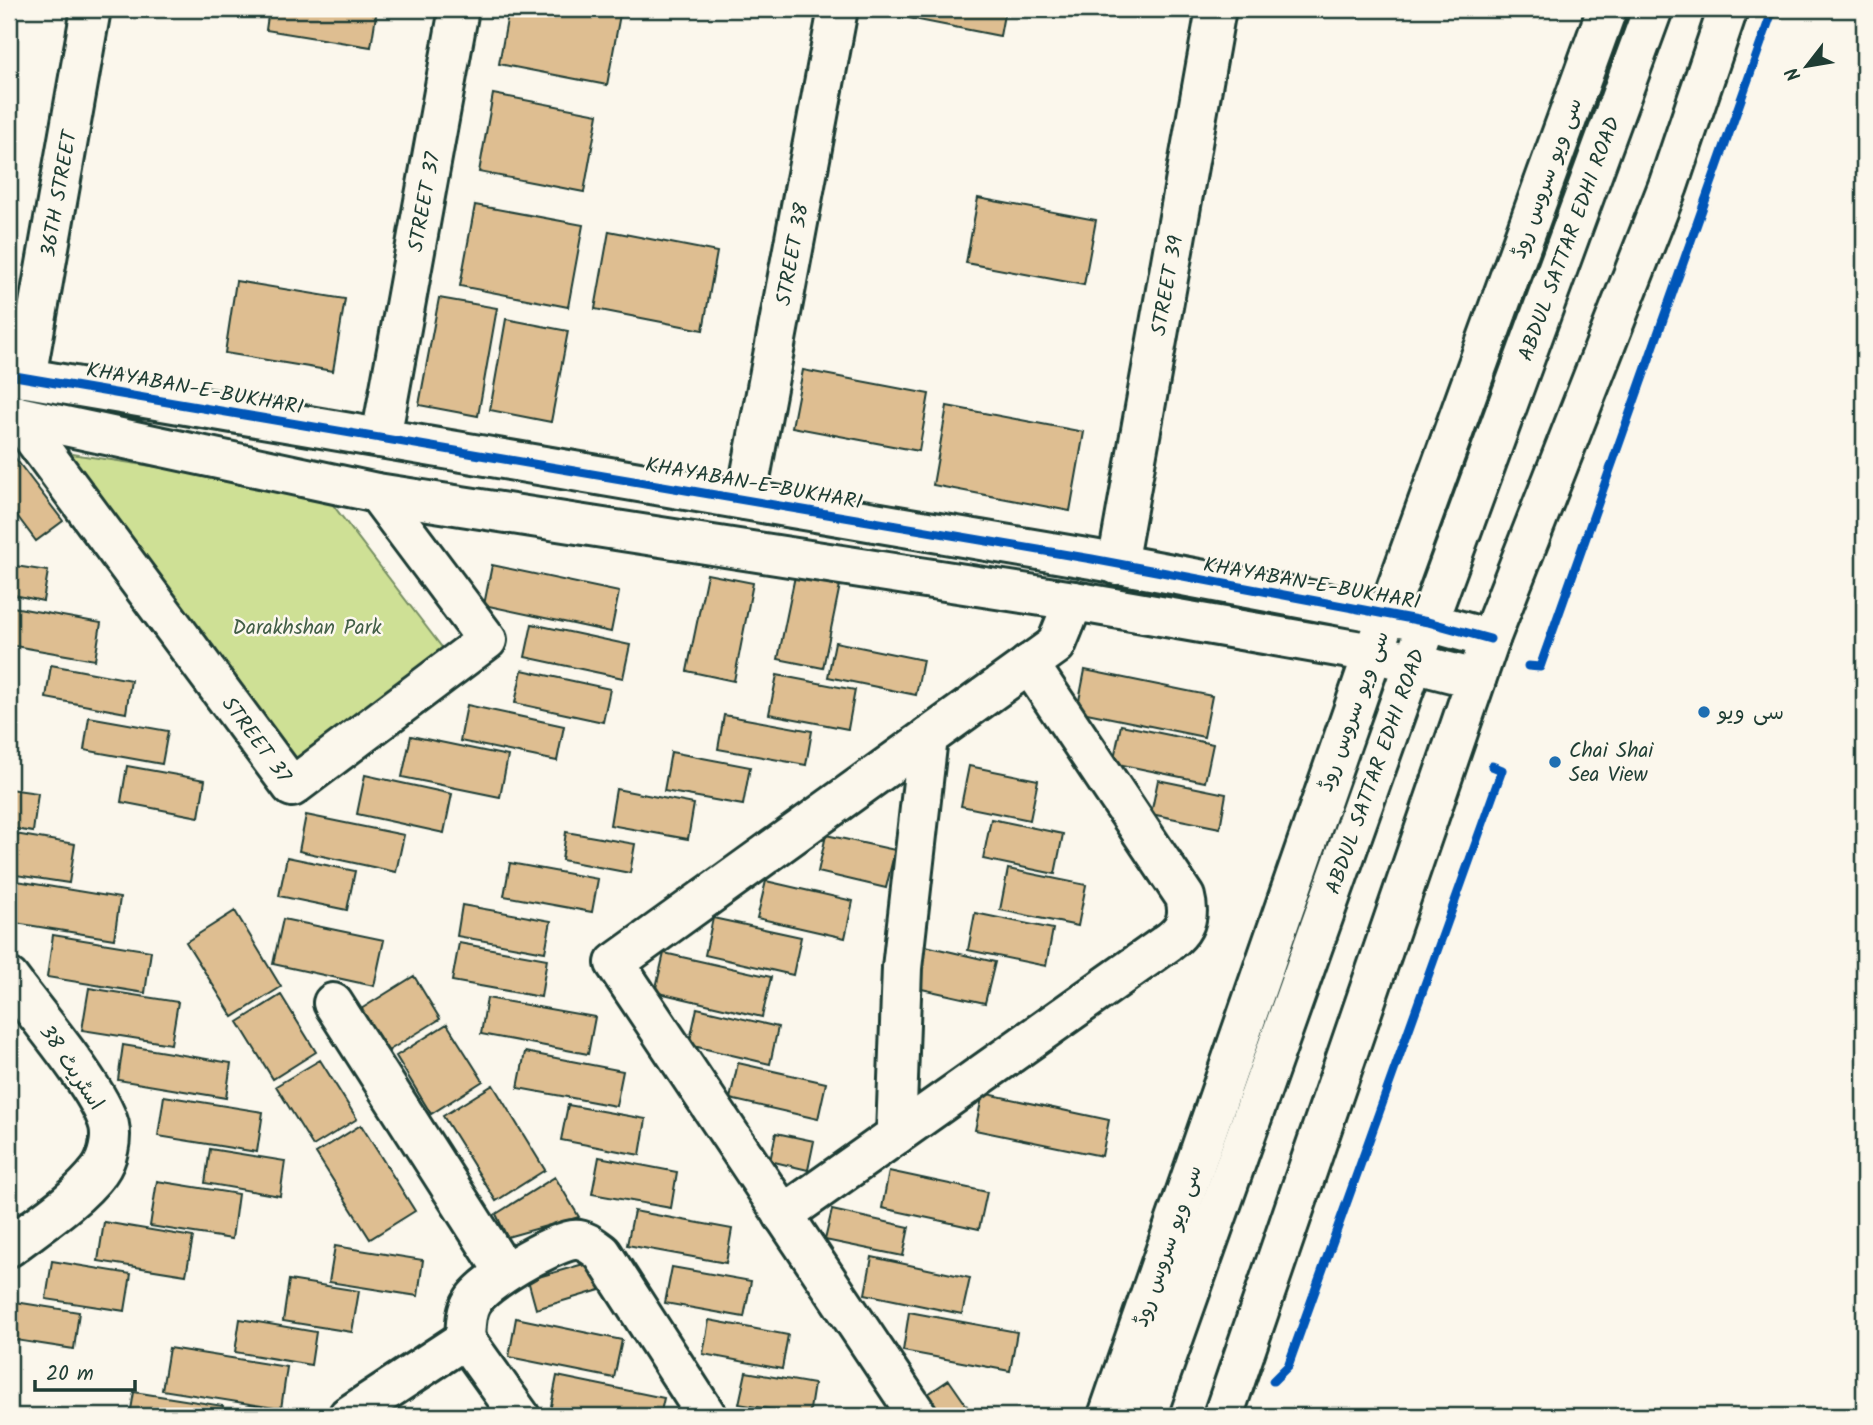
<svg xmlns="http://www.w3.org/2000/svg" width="1873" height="1425" viewBox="0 0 1873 1425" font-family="Kalam,'Playpen Sans Arabic',sans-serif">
  <rect width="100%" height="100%" fill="#fbf7ec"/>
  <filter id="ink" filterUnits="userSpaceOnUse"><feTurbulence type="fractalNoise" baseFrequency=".0143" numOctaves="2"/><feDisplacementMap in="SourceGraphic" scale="14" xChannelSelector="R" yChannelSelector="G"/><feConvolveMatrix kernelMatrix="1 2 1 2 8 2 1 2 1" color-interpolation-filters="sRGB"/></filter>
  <g filter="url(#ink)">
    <path fill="#cee095" stroke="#768e64" stroke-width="2" d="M65,453L323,492L444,650L292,766Z"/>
    <path fill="#debe91" stroke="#1f3d34" stroke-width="2" d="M269,9H377L371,47L266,30Z
      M509,9H621L607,85L499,64Z
      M883,9H1005L1000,36L883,13Z
      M493,94L598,114L584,192L479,172Z
      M978,198L1096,220L1084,285L966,263Z
      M475,205L583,225L568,307L460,286Z
      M609,231L717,252L703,330L595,309Z
      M236,281L345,299L333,371L225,353Z
      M439,298L497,308L478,416L419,405Z
      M506,319L568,331L551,422L490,410Z
      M803,370L929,394L919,451L792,427Z
      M947,406L1084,432L1070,511L933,485Z
      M9,450L63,521L36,541L9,505Z
      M9,565L48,571L43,601L9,594Z
      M492,565L619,592L611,632L484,605Z
      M707,574L753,583L734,681L687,671Z
      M795,576L840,585L823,668L778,659Z
      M13,607L101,623L95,660L9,645Z
      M532,624L630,645L623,678L525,657Z
      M835,642L923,660L916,695L828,677Z
      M51,665L131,680L126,713L46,698Z
      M522,670L610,689L603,722L515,703Z
      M1085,670L1212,696L1204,737L1077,711Z
      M777,675L855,690L848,729L769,714Z
      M467,705L564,726L557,761L460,741Z
      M724,715L812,731L806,765L718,749Z
      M89,717L168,731L162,764L84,750Z
      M1121,725L1213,744L1205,782L1113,763Z
      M411,736L508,756L500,797L402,777Z
      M671,752L750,767L743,805L664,791Z
      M127,766L205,780L199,817L121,802Z
      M969,766L1038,780L1030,820L961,806Z
      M365,775L452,794L444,833L357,814Z
      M1158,780L1226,794L1220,828L1151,814Z
      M9,789L38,793L33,832L9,828Z
      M616,789L694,804L688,839L610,825Z
      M306,815L404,835L396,872L299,851Z
      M991,819L1063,834L1055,874L983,859Z
      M566,832L635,844L630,873L562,860Z
      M9,833L75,844L69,883L9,874Z
      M826,835L895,850L886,888L818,872Z
      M287,857L355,871L347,910L279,896Z
      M510,863L598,879L592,912L504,896Z
      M1008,869L1086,885L1078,926L1000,910Z
      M11,880L120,898L114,939L9,922Z
      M766,881L853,901L845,938L757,918Z
      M462,905L551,921L545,952L457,936Z
      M235,911L281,987L233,1017L186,942Z
      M975,913L1053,929L1046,966L968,950Z
      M713,918L801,937L793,975L705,955Z
      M283,919L384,940L374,986L273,964Z
      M53,935L151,951L145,993L47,977Z
      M459,943L547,959L541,997L452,981Z
      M917,944L995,962L985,1003L908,986Z
      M664,953L771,977L762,1017L655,992Z
      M414,976L440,1019L388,1051L361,1009Z
      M89,988L178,1002L171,1044L82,1030Z
      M281,995L316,1052L273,1079L238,1022Z
      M487,998L595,1017L588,1054L481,1034Z
      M697,1008L778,1027L770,1064L689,1045Z
      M447,1024L483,1081L431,1114L396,1056Z
      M123,1045L231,1063L226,1098L118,1080Z
      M525,1052L623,1071L616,1106L518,1088Z
      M320,1060L357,1119L313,1146L276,1086Z
      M738,1063L826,1083L818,1119L730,1099Z
      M493,1085L545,1170L496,1201L443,1116Z
      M983,1093L1109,1120L1102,1156L975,1130Z
      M164,1096L263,1112L257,1152L158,1136Z
      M568,1105L646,1119L640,1155L561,1140Z
      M361,1125L415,1211L370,1239L316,1153Z
      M776,1133L814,1141L808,1170L770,1161Z
      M210,1149L285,1161L280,1196L205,1183Z
      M599,1157L677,1172L671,1208L592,1194Z
      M889,1171L987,1192L979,1229L882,1208Z
      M555,1177L579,1217L507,1237L496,1214Z
      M157,1181L238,1194L232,1239L150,1226Z
      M832,1210L909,1227L903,1256L825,1240Z
      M634,1211L732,1229L726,1263L627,1245Z
      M104,1222L193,1237L186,1275L98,1261Z
      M335,1246L423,1260L418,1296L329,1282Z
      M872,1257L970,1278L962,1314L865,1294Z
      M601,1259L610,1287L536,1309L528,1280Z
      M52,1261L131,1274L125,1311L46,1299Z
      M672,1267L751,1281L744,1317L665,1303Z
      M289,1280L359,1291L352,1332L283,1321Z
      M9,1301L79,1312L74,1349L9,1339Z
      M909,1312L1017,1332L1010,1371L903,1351Z
      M516,1318L622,1340L614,1378L509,1357Z
      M240,1319L316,1332L311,1365L235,1352Z
      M709,1320L788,1335L782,1369L703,1354Z
      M169,1348L287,1367L281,1409L162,1390Z
      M746,1372L814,1384L809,1416L739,1404Z
      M557,1376L664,1398L660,1416H576L550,1411Z
      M949,1380L974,1416H938L925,1396Z
      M134,1392L223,1406L221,1416H130Z"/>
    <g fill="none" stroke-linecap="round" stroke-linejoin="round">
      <defs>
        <g id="street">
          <path id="s1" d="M26,378L91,9"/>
          <path id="s2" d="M16,415L292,787L487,640L377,493"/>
          <path id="s3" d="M381,438L459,9"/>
          <path id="s4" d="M746,500L838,9"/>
          <path id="s5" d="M1117,565L1216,9"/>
          <path d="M9,978C33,1011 99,1088 109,1125C112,1139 108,1159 99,1171C76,1201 39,1224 9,1247"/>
          <path d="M333,1003L504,1271"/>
          <path d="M896,1135L902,968L928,737"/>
          <path d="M783,1215L1170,941C1186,929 1190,916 1185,897L1029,664"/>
          <path d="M465,1339C466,1327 465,1313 472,1302C483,1282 550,1244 573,1240C583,1238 594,1247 602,1253L707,1416"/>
          <path d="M348,1416L465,1339L520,1416"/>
          <path d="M918,1416L615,963L1056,645L1074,601"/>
          <path d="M1108,1416L1373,653L1607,9"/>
        </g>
        <path id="secondary" d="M9,375L1092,559L1428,622L1490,639
          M9,414L377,493L1074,601L1373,653L1476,679"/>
        <g id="primary">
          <path id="s6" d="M1146,1416L1428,622L1653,9"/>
          <path d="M1223,1416L1490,639L1668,186L1728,9"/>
        </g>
      </defs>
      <use href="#street" stroke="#1f3d34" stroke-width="44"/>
      <use href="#secondary" stroke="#1f3d34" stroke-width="44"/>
      <use href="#primary" stroke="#1f3d34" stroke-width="44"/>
      <use href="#street" stroke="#fbf7ec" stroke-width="38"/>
      <use href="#secondary" stroke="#fbf7ec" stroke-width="38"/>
      <use href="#primary" stroke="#fbf7ec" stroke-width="38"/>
      <defs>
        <path id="cycleway" d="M9,375L1092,559L1428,622L1490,639
          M1528,666L1540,667L1773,9
          M1273,1381L1288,1366L1502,770L1492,766"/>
      </defs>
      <use href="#cycleway" stroke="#fbf7ec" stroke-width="13"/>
      <use href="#cycleway" stroke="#0057b8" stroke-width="9"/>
    </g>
  </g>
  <g fill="#1f6fb2" stroke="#fbf7ec" stroke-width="2.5">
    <circle cx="1704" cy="712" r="7"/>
    <circle cx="1555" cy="762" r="7"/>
  </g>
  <g text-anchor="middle" stroke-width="5" stroke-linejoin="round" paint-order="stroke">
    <g font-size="21" fill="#1f3d34" stroke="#fbf7ec">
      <text transform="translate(1546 178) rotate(-70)" y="7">سی ویو سروس روڈ</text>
      <text dy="7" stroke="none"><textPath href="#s1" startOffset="187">36TH STREET</textPath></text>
      <text dy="7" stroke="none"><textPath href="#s3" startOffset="240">STREET 37</textPath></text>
      <text dy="7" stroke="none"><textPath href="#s6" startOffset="1251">ABDUL SATTAR EDHI ROAD</textPath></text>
      <text dy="7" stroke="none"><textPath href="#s4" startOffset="250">STREET 38</textPath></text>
      <text dy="7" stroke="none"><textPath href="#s5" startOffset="284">STREET 39</textPath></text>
      <text transform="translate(195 388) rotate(10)" y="7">KHAYABAN-E-BUKHARI</text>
      <text transform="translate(754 483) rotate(10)" y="7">KHAYABAN-E-BUKHARI</text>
      <text transform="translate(1312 583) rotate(10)" y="7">KHAYABAN-E-BUKHARI</text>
      <text transform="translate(1353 711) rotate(-70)" y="7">سی ویو سروس روڈ</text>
      <text dy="7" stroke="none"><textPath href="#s2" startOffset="404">STREET 37</textPath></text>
      <text dy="7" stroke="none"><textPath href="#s6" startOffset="684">ABDUL SATTAR EDHI ROAD</textPath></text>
      <text transform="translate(72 1067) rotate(56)" y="7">اسٹریٹ 38</text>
      <text transform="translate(1167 1246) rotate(-71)" y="7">سی ویو سروس روڈ</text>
    </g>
    <g font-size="21" fill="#425e47" stroke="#fbf7ec">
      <text x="307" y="634">Darakhshan Park</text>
    </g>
    <g font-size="21" fill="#1f3d34" stroke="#fbf7ec" text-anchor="start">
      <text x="1718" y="719">سی ویو</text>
      <text x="1569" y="757">Chai Shai<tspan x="1569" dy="24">Sea View</tspan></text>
    </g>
  </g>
  <rect width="1873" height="1425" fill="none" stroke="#fbf7ec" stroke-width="35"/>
  <rect x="18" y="18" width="1838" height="1390" fill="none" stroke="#1f3d34" stroke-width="2.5" filter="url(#ink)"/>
  <g transform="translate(1807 66) rotate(239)" stroke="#fbf7ec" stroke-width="5" paint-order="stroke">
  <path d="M0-5L12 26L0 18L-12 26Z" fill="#1f3d34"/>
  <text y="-10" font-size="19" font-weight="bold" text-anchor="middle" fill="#1f3d34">N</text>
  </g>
  <path d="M35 1380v10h100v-10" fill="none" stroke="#1f3d34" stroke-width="3.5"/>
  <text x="46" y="1380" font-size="21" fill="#1f3d34" stroke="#fbf7ec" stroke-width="5" paint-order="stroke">20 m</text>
</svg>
